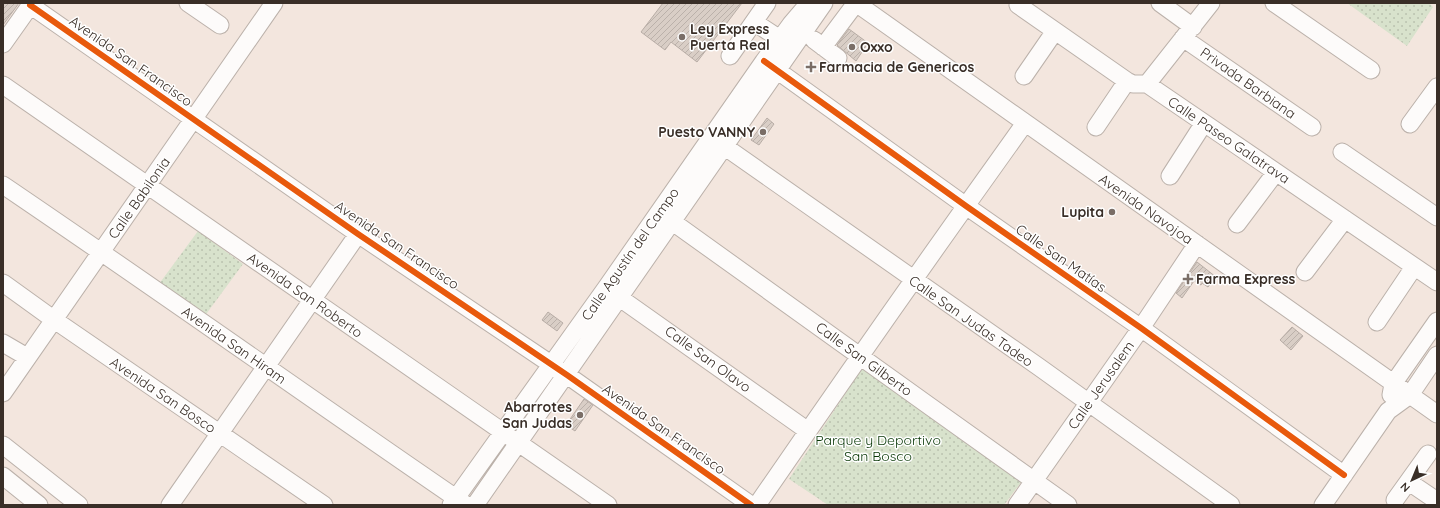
<svg xmlns="http://www.w3.org/2000/svg" width="1440" height="508" viewBox="0 0 1440 508" font-family="Quicksand,sans-serif">
  <defs>
    <pattern id="park-dots" width="8" height="8" patternUnits="userSpaceOnUse"><rect width="8" height="8" fill="#d8e2cc"/><path d="M2 2h.1M6 6h.1" fill="none" stroke="#bac2af" stroke-width="1.8" stroke-linecap="round"/></pattern>
    <pattern id="building-hatch" width="6" height="6" patternUnits="userSpaceOnUse"><rect width="6" height="6" fill="#d9cec6"/><path d="M-1 1l2-2M0 6l6-6M5 7l2-2" fill="none" stroke="#bbb1aa"/></pattern>
  </defs>
  <rect width="100%" height="100%" fill="#f3e6de"/>
  <path fill="url(#park-dots)" d="M1347,3H1429L1433,7L1407,46Z
    M198,231L243,264L204,317L159,284Z
    M863,367L1022,481L1004,505H828L789,479Z"/>
  <path fill="url(#building-hatch)" stroke="#b8ada6" d="M3,3H19L3,25Z
    M663,3H742L697,62L671,42L665,50L641,32Z
    M849,29L868,43L856,61L837,45Z
    M767,118L774,124L759,145L751,140Z
    M1197,262L1216,277L1208,287L1202,283L1201,285L1194,281L1182,298L1176,293Z
    M548,312L563,323L557,331L542,320Z
    M1292,327L1303,336L1291,350L1280,340Z
    M584,399L593,405L575,431L566,425Z"/>
  <g fill="none" stroke-linecap="round" stroke-linejoin="round">
    <defs>
      <path id="minor" d="M188,3L220,25
        M856,3L1437,414
        M1160,3L1193,27
        M1274,3L1371,70
        M30,5L358,234L567,375L751,505
        M1018,5L1127,81L1133,84H1147L1437,282
        M754,22L780,39
        M1183,38L1312,127
        M814,40L838,58
        M3,44L32,3
        M823,47L856,3
        M730,56L767,3
        M764,61L966,206L1141,328L1344,475
        M1024,76L1055,31
        M1147,84L1211,3
        M3,85L608,505
        M1410,124L1437,87
        M1096,127L1127,81
        M711,137L1039,367L1231,505
        M1342,152L1437,217
        M1170,176L1204,123
        M3,185C158,290 311,399 466,505
        M663,215L928,405L1068,505
        M1237,224L1276,172
        M1305,272L1345,219
        M3,283L53,319L324,505
        M610,291L808,431
        M1377,322L1414,267
        M3,343L27,357
        M3,393L274,3
        M1391,395L1393,384L1437,321
        M3,445L79,505
        M3,476L39,505
        M1409,482L1437,501
        M1395,500L1428,454
        M170,505L358,234
        M451,505L606,288L764,61L791,24L809,3
        M475,505L824,3
        M757,505C845,377 934,250 1025,123
        M1017,505L1141,328L1197,244
        M1323,505L1388,411L1410,395L1437,355"/>
    </defs>
    <use href="#minor" stroke="#bbb1aa" stroke-width="19"/>
    <use href="#minor" stroke="#fdfbfa" stroke-width="17"/>
    <defs>
      <path id="cycleway" d="M30,5L358,234L567,375L751,505
        M764,61L966,206L1141,328L1344,475"/>
    </defs>
    <use href="#cycleway" stroke="#fff" stroke-width="8"/>
    <use href="#cycleway" stroke="#e8590c" stroke-width="6"/>
  </g>
  <g fill="#7a6e67" stroke="#fff" stroke-width="1.5">
    <circle cx="682" cy="37" r="4"/>
    <circle cx="852" cy="47" r="4"/>
    <path d="M809 61h4v4h4v4h-4v4h-4v-4h-4v-4h4z"/>
    <circle cx="763" cy="132" r="4"/>
    <circle cx="1112" cy="212" r="4"/>
    <path d="M1186 273h4v4h4v4h-4v4h-4v-4h-4v-4h4z"/>
    <circle cx="580" cy="415" r="4"/>
  </g>
  <g text-anchor="middle" stroke-width="3" stroke-linejoin="round" paint-order="stroke">
    <g font-size="14" font-weight="bold" fill="#392e27" stroke="#fff" text-anchor="start">
      <text x="690" y="34">Ley Express<tspan x="690" dy="16">Puerta Real</tspan></text>
      <text x="860" y="52">Oxxo</text>
      <text x="819" y="72">Farmacia de Genericos</text>
      <text x="755" y="137" text-anchor="end">Puesto VANNY</text>
      <text x="1104" y="217" text-anchor="end">Lupita</text>
      <text x="1196" y="284">Farma Express</text>
      <text x="572" y="412" text-anchor="end">Abarrotes<tspan x="572" dy="16">San Judas</tspan></text>
    </g>
    <g font-size="14" fill="#392e27" stroke="#fff">
      <text transform="translate(131 61) rotate(35)" y="5">Avenida San Francisco</text>
      <text transform="translate(1248 83) rotate(35)" y="5">Privada Barbiana</text>
      <text transform="translate(1229 140) rotate(34)" y="5">Calle Paseo Galatrava</text>
      <text transform="translate(139 198) rotate(-55)" y="5">Calle Babilonia</text>
      <text transform="translate(1146 209) rotate(35)" y="5">Avenida Navojoa</text>
      <text transform="translate(397 245) rotate(34)" y="5">Avenida San Francisco</text>
      <text transform="translate(630 254) rotate(-55)" y="5">Calle Agustín del Campo</text>
      <text transform="translate(1061 258) rotate(35)" y="5">Calle San Matías</text>
      <text transform="translate(305 295) rotate(35)" y="5">Avenida San Roberto</text>
      <text transform="translate(971 321) rotate(35)" y="5">Calle San Judas Tadeo</text>
      <text transform="translate(234 345) rotate(35)" y="5">Avenida San Hiram</text>
      <text transform="translate(708 359) rotate(36)" y="5">Calle San Olavo</text>
      <text transform="translate(864 359) rotate(36)" y="5">Calle San Gilberto</text>
      <text transform="translate(1101 385) rotate(-55)" y="5">Calle Jerusalem</text>
      <text transform="translate(163 395) rotate(34)" y="5">Avenida San Bosco</text>
      <text transform="translate(664 429) rotate(35)" y="5">Avenida San Francisco</text>
    </g>
    <g font-size="14" fill="#083705" stroke="#fff">
      <text x="878" y="445">Parque y Deportivo<tspan x="878" dy="16">San Bosco</tspan></text>
    </g>
  </g>
  <rect width="1440" height="508" fill="none" stroke="#392e27" stroke-width="8"/>
  <g transform="translate(1412 480) rotate(224)" stroke="#ffffff" stroke-width="3" paint-order="stroke">
  <path d="M0-3L7 15L0 10L-7 15Z" fill="#392e27"/>
  <text y="-6" font-size="11" font-weight="bold" text-anchor="middle" fill="#392e27">N</text>
  </g>
</svg>
